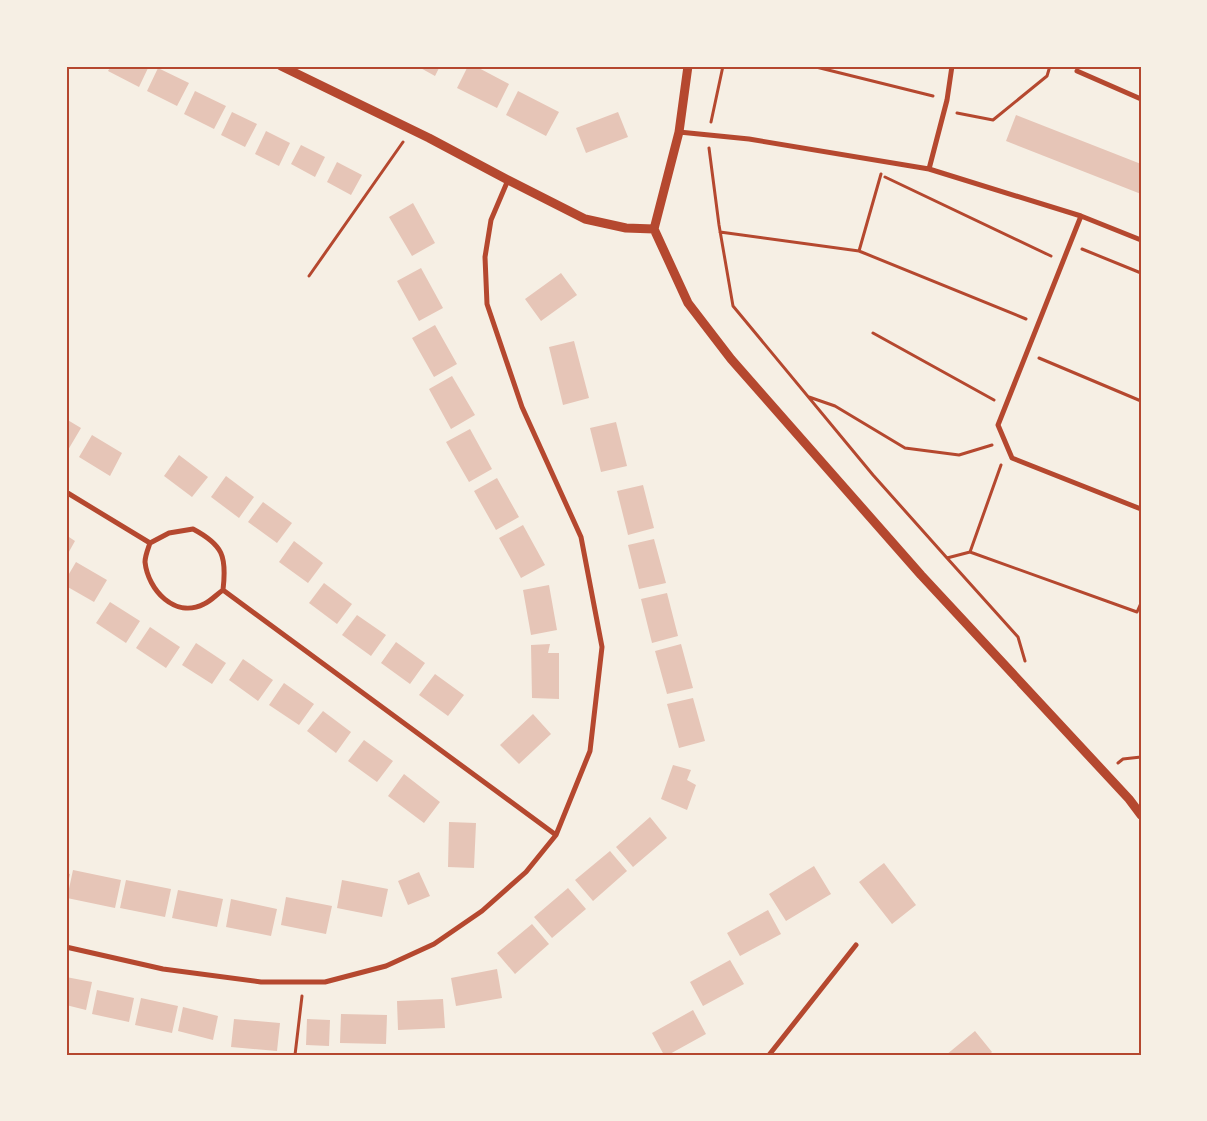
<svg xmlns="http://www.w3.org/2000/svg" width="1207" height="1121" viewBox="0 0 1207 1121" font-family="'Alegreya Sans',sans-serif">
  <rect width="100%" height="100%" fill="#f6efe4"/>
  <path fill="#e6c5b7" d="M111,66H149L139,87L108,71Z
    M417,66H440L435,76Z
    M468,66H475L509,84L497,108L457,88Z
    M158,68L189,83L177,106L147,91Z
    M195,91L226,106L214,129L184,114Z
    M518,91L559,112L546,136L506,115Z
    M232,112L257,124L245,147L221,135Z
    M618,112L628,137L586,153L576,128Z
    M1016,115L1141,164V194L1006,141Z
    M266,131L290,143L279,166L255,154Z
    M301,145L325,157L315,177L291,164Z
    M337,162L362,175L351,195L327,182Z
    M413,203L435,243L412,256L389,217Z
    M421,268L443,308L419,321L397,281Z
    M561,273L577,295L541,321L525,299Z
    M435,325L457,364L434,377L412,338Z
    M574,341L589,398L563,405L549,347Z
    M452,376L475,415L451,429L429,389Z
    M66,419L81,428L68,450L66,449Z
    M616,422L627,466L601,472L590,428Z
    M470,429L492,469L469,482L446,442Z
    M92,435L122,453L110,476L79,457Z
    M179,455L208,477L192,497L164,476Z
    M226,476L254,497L239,518L211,497Z
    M497,478L519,517L496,530L474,491Z
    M643,485L654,528L628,535L617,491Z
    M263,502L292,523L277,543L248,522Z
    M523,525L545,565L521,578L499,538Z
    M66,535L75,541L66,557Z
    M654,539L666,583L639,589L628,545Z
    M294,541L323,563L308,583L279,562Z
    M76,562L107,580L94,602L66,586V579Z
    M324,583L352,604L337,624L309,603Z
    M549,585L557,630L531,635L523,590Z
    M667,593L678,636L652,643L641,599Z
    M110,602L140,621L126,643L96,623Z
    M357,615L386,635L371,656L342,635Z
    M150,627L180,647L166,668L136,648Z
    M396,642L425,663L410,684L381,663Z
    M196,643L226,663L212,684L182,665Z
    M550,644L548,653H559V699L532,698L531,645Z
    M681,644L693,688L667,694L655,651Z
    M243,659L273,680L258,701L229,680Z
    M435,674L464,695L448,716L419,695Z
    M284,683L314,704L299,725L269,705Z
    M693,698L705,741L679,748L667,704Z
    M323,711L351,732L336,753L307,731Z
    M533,714L551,734L519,764L500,745Z
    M364,740L393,761L377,782L348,761Z
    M673,765L691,770L687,780L696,785L687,810L661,799Z
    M404,774L440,802L424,823L388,796Z
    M650,817L667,838L633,867L616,847Z
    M449,822L476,823L474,868L448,867Z
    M610,851L627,871L593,901L575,880Z
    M884,863L916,905L892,924L859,882Z
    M814,866L831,894L786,921L769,894Z
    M73,870L121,880L115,908L67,898Z
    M419,872L430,896L408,905L398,881Z
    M66,873L70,874L67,888L66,887Z
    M126,880L171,889L165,917L120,908Z
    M342,880L388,889L382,917L337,908Z
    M568,888L586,909L552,938L534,917Z
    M178,890L223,899L217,927L172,918Z
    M286,897L332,906L326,934L281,925Z
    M231,899L277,909L271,936L226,927Z
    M768,910L781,934L740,956L727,933Z
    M532,924L549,944L515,974L497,953Z
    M730,960L744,984L703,1006L690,982Z
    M497,969L502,998L456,1006L451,978Z
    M66,977L92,982L86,1010L66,1005Z
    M97,990L134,998L129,1022L92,1014Z
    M141,998L178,1006L172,1033L135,1025Z
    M443,999L445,1028L398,1030L397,1001Z
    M183,1007L218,1016L213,1040L178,1031Z
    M693,1010L706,1034L668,1055H664L652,1033Z
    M341,1014L387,1015L386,1044L340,1043Z
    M234,1019L280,1023L277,1051L231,1047Z
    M307,1019L330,1020L329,1046L306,1045Z
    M975,1031L992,1052L989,1055H946Z"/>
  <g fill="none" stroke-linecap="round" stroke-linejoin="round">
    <path stroke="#b5482f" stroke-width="3" d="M812,66L933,96
      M957,113L993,120L1047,76L1050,66
      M711,122L723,66
      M709,148L719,225L733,306L873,475L947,558L970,552L1137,612L1141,603
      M885,177L1051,256
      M720,232L859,251L1026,319
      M1082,249L1141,273
      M859,251L881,174
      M309,276L403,142
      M873,333L994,400
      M1039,358L1141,401
      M809,397L835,406L905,448L959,455L992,445
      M970,552L1001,465
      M947,558L1018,637L1025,661
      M1118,763L1123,759L1141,757
      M295,1055L302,996"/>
    <path stroke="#b5482f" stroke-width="5" d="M1077,71L1141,99
      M679,132L749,139L929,169L1081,216L1141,240
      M929,169L947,100L952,66
      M1081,216L998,425L1012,458L1141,509
      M66,492L150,543
      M193,529C223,545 227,556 223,590C217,594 211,601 204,604C175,619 148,590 145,562C145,556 148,549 150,543L169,533Z
      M223,590L556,835
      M66,947L163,969L261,982H325L386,966L434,944L482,911L526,872L556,835L590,751L602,647L581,537L522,407L487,304L485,257L491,220L508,180
      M769,1055L856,945"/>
    <path stroke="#b5482f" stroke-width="9" d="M281,66L429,138L508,180L585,219L626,228L654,229
      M654,229L688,303L731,359L921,575L1129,799L1141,815
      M654,229L679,132L688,66"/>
  </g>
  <rect width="1207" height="1121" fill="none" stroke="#f6efe4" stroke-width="135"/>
  <rect x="68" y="68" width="1072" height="986" fill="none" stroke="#b5482f" stroke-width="2"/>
</svg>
